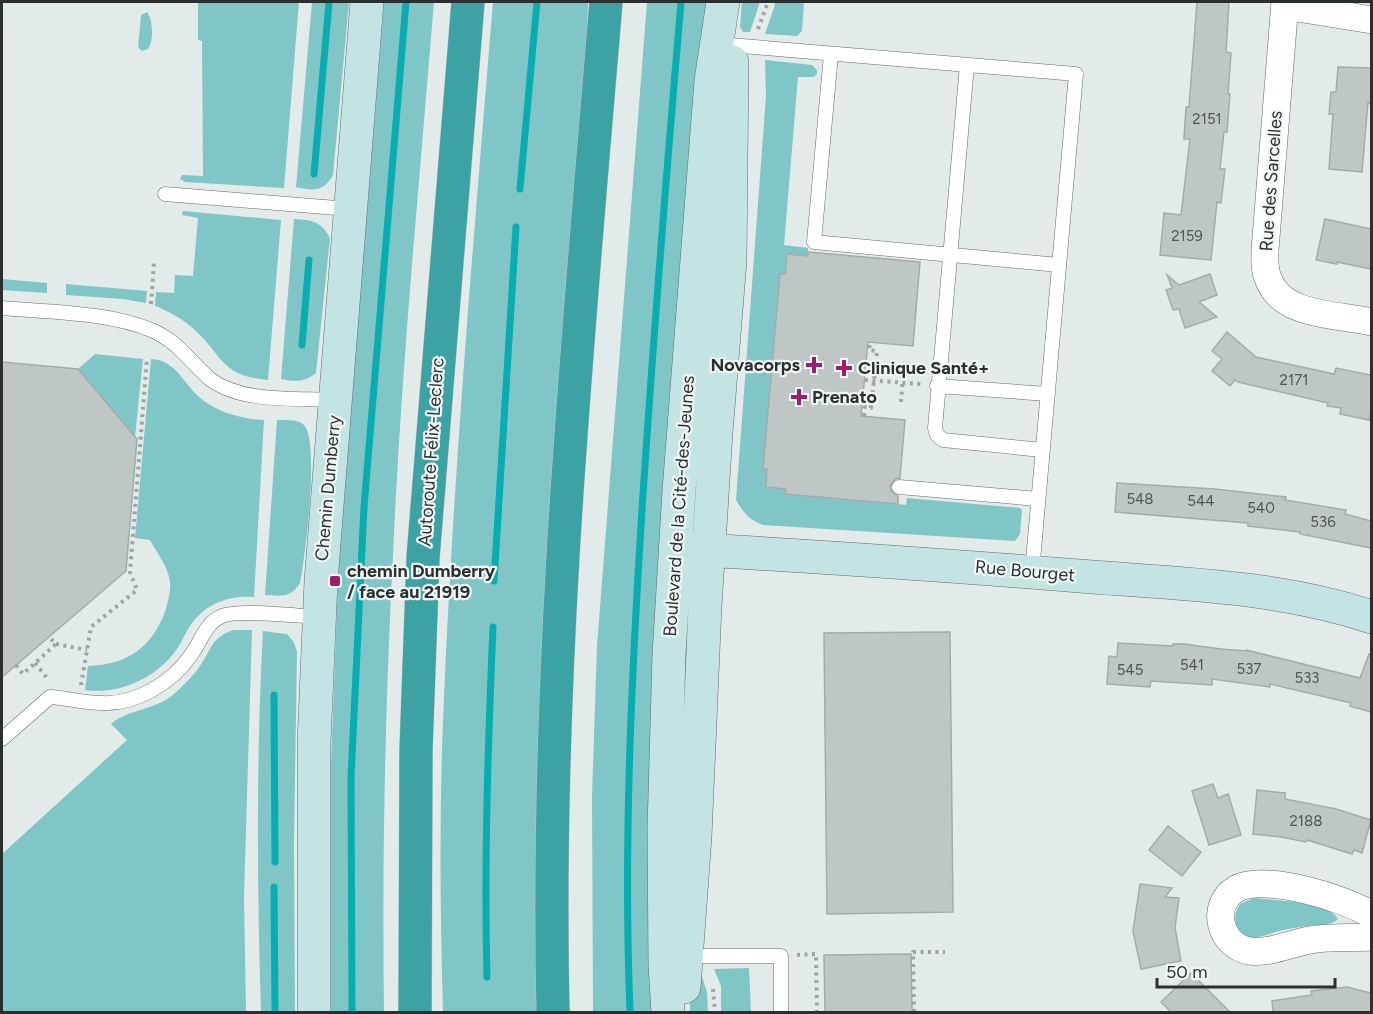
<svg xmlns="http://www.w3.org/2000/svg" width="1373" height="1014" viewBox="0 0 1373 1014" font-family="Figtree,sans-serif">
  <rect width="100%" height="100%" fill="#e2eaea"/>
  <path fill="#81c6c6" d="M198,2H299L284,188L185,182L180,179L182,175L203,176L202,41L198,40Z
    M312,2H349L333,175C323,192 314,191 296,187Z
    M384,2H434C419,186 401,370 393,555C385,707 382,860 384,1012H331V761L339,554Z
    M493,2H588L587,36L543,620L536,869L538,1012H443C440,908 439,802 444,697C454,465 474,233 493,2Z
    M647,2H709L656,1012H593L592,796L597,646Z
    M742,2H760L750,32H743L740,27Z
    M775,2H804L802,31L797,36L765,34L774,8Z
    M147,12C153,20 154,41 148,49L142,51L138,47L141,15Z
    M765,60L812,65L817,70V74L814,77H798L784,245L808,248V256L785,274H780L763,468L767,469L766,487L906,505L907,498L1020,508L1022,510L1020,534L1015,541L763,525C749,520 743,512 736,500L766,96Z
    M183,211L281,220L268,380C222,376 224,358 196,331C184,320 171,312 155,306L156,292L174,293L175,275L193,276L198,218L182,215Z
    M294,219C312,220 321,221 330,238L316,373C306,382 294,382 281,379Z
    M2,279L47,283V293L2,290Z
    M66,284L147,291L146,303L123,299L66,295Z
    M95,354L143,359L135,437L78,369Z
    M151,359C175,360 182,381 198,396C215,412 241,419 264,420L254,597C226,595 203,605 188,629C184,636 181,643 177,649C157,678 119,695 85,690L88,666C127,665 153,647 166,609C168,601 171,591 170,582C168,565 157,554 150,540L135,538Z
    M277,420C285,420 298,419 304,425C320,441 305,558 300,583C291,598 281,596 265,595Z
    M234,630H252L244,897L246,1012H2V854L127,740L111,724C128,709 156,710 174,694C183,686 193,676 200,666C212,649 211,637 234,630Z
    M263,631L287,634L293,641L297,651L294,844L295,1012H261C257,885 256,758 263,631Z
    M1254,898C1272,900 1330,902 1338,919C1330,927 1317,924 1307,926C1297,927 1288,929 1279,931C1265,935 1245,945 1237,927C1233,919 1236,911 1240,904Z
    M749,968L751,1012H721V986L714,969Z
    M700,970L707,992L708,1012H690V1002Z"/>
  <g fill="none" stroke-linecap="round" stroke-linejoin="round">
    <path stroke="#09adaf" stroke-width="7" d="M314,174L329,2
      M520,189L537,2
      M302,345L309,260
      M494,581L516,227
      M274,695L275,862
      M274,887L275,1012
      M487,977C484,860 488,744 493,627
      M352,1012L351,777L364,507L406,2
      M630,1012C623,839 632,666 643,494C654,330 667,166 681,2"/>
  </g>
  <path fill="#bec6c6" stroke="#a4abab" stroke-width="1.5" d="M1197,2H1229L1226,52L1231,53L1228,94H1230L1227,132H1224L1220,169H1225L1221,203L1217,202L1211,260L1160,255L1164,213L1181,215L1190,139H1184L1186,107H1189Z
    M1338,67L1371,68V103L1368,102L1362,172L1329,169L1333,114H1329L1331,92H1336Z
    M1325,219L1371,229V269L1337,262V264L1316,260Z
    M808,252L920,262L913,346L868,342L861,416L905,420L900,478L895,479L890,486L891,491L898,496V504L785,494L786,489L766,487L767,469H763L780,274H785L787,254L808,256Z
    M1210,274L1217,295L1199,302L1217,317L1185,328L1179,309L1173,310L1166,290L1172,288L1167,275L1179,285Z
    M1227,332L1256,357L1334,374L1336,368L1371,375V410L1369,420L1340,414L1341,408L1327,406L1328,403L1238,382L1235,380L1230,386L1212,371L1222,359L1212,351Z
    M2,362L78,369L137,439L126,571L2,677Z
    M1117,483L1215,489L1286,497L1285,500L1346,510L1345,514L1371,521V548L1300,534V532L1248,526V523L1115,512Z
    M950,632L953,912L827,914L824,633Z
    M1118,643L1173,646V644H1184L1221,649L1246,651V650L1360,678L1369,654H1371V712L1350,706L1351,703L1270,684V687L1212,679V685L1151,681L1150,687L1107,684L1109,656L1117,657Z
    M1213,784L1218,798L1228,794L1241,835L1209,845L1192,791Z
    M1257,790L1285,793V799L1336,809L1371,820L1362,853L1354,850L1352,854L1307,840L1306,842L1281,837L1253,834Z
    M1168,826L1201,852L1182,876L1149,850Z
    M1140,884L1172,888L1165,897L1179,898L1175,928L1181,961L1141,969L1133,931Z
    M911,954L912,1012H825L824,955Z
    M1191,973L1230,1012H1171L1161,1002Z
    M1347,987L1371,993V1012H1273L1272,1001L1312,995L1311,991Z"/>
  <g fill="none" stroke-linecap="round" stroke-linejoin="round">
    <defs>
      <path id="lane" d="M718,44L1076,74L1032,572
        M831,54L814,242L1059,265
        M967,65L935,428L937,435L943,440L1042,450
        M165,194L349,209
        M2,308C47,312 109,312 151,330C178,341 189,361 210,379C241,403 297,398 335,400
        M937,386L1048,394
        M899,487L1038,499
        M2,739L50,697C67,698 84,703 101,703C135,705 172,683 191,655C201,642 205,623 222,616C239,609 297,616 319,617
        M686,956H781V1012"/>
      <path id="street" d="M1285,2L1265,250C1265,260 1264,269 1268,278C1281,317 1338,314 1372,322
        M1285,6L1372,20
        M1372,915C1344,898 1265,873 1236,889C1209,905 1220,947 1250,951C1272,954 1295,941 1317,939C1335,937 1353,938 1372,937"/>
      <path id="secondary" d="M688,549C823,557 958,566 1092,577C1186,584 1282,587 1372,617
        M684,987L695,837L705,606L716,433L730,261L732,62
        M314,1012V743L321,581L367,2
        M668,1012L665,965L664,829L669,655L679,491L711,81L723,2"/>
      <path id="highway" d="M415,1012L416,750L423,558L468,2
        M553,1012C545,674 578,338 606,2"/>
    </defs>
    <use href="#lane" stroke="#646b6b" stroke-width="15"/>
    <use href="#street" stroke="#646b6b" stroke-width="28"/>
    <use href="#secondary" stroke="#646b6b" stroke-width="34"/>
    <use href="#highway" stroke="#c4c5c5" stroke-width="34"/>
    <path stroke="#9ea4a4" stroke-width="4" stroke-dasharray="3 4.5" stroke-linecap="butt" d="M758,29L768,2
      M151,304L154,262
      M865,380L921,384
      M901,402L904,363
      M864,416L865,407L871,408L877,351L869,350L870,342
      M56,644L87,650
      M35,663L48,679
      M16,665L23,674L56,644L49,637
      M81,685L91,627L137,590L130,572L147,358
      M797,955L816,954L817,1012
      M713,989L715,1012
      M914,1012L913,952H945"/>
    <use href="#lane" stroke="#fff" stroke-width="14"/>
    <use href="#street" stroke="#fff" stroke-width="27"/>
    <use href="#secondary" stroke="#c4e3e3" stroke-width="33"/>
    <use href="#highway" stroke="#3ca2a3" stroke-width="33"/>
  </g>
  <g fill="#9d1d71" stroke="#eff7f7" stroke-width="2">
    <path d="M811 356h6v6h6v6h-6v6h-6v-6h-6v-6h6z"/>
    <path d="M841 359h6v6h6v6h-6v6h-6v-6h-6v-6h6z"/>
    <path d="M796 388h6v6h6v6h-6v6h-6v-6h-6v-6h6z"/>
    <rect x="329" y="575" width="12" height="12" rx="3"/>
  </g>
  <g text-anchor="middle" stroke-width="4.5" stroke-linejoin="round" paint-order="stroke">
    <g font-size="15" fill="#505555">
      <text x="1207" y="124">2151</text>
      <text x="1187" y="241">2159</text>
      <text x="1294" y="385">2171</text>
      <text x="1140" y="504">548</text>
      <text x="1201" y="506">544</text>
      <text x="1261" y="513">540</text>
      <text x="1323" y="527">536</text>
      <text x="1192" y="670">541</text>
      <text x="1249" y="674">537</text>
      <text x="1130" y="675">545</text>
      <text x="1307" y="683">533</text>
      <text x="1306" y="826">2188</text>
    </g>
    <g font-size="18" fill="#2c2f2f" stroke="#eff7f7">
      <text transform="translate(1271 181) rotate(-86)" y="6">Rue des Sarcelles</text>
      <text transform="translate(431 452) rotate(-86)" y="6">Autoroute Félix-Leclerc</text>
      <text transform="translate(328 488) rotate(-85)" y="6">Chemin Dumberry</text>
      <text transform="translate(679 506) rotate(-86)" y="6">Boulevard de la Cité-des-Jeunes</text>
      <text transform="translate(1025 571) rotate(5)" y="6">Rue Bourget</text>
    </g>
    <g font-size="18" font-weight="bold" fill="#2c2f2f" stroke="#eff7f7" text-anchor="start">
      <text x="800" y="371" text-anchor="end">Novacorps</text>
      <text x="858" y="374">Clinique Santé+</text>
      <text x="812" y="403">Prenato</text>
      <text x="347" y="577">chemin Dumberry<tspan x="347" dy="21">/ face au 21919</tspan></text>
    </g>
  </g>
  <rect width="1373" height="1014" fill="none" stroke="#2c2f2f" stroke-width="6"/>
  <path d="M1157 978v9h178v-9" fill="none" stroke="#2c2f2f" stroke-width="3"/>
  <text x="1166" y="978" font-size="18" fill="#2c2f2f" stroke="#eff7f7" stroke-width="4.5" paint-order="stroke">50 m</text>
</svg>
